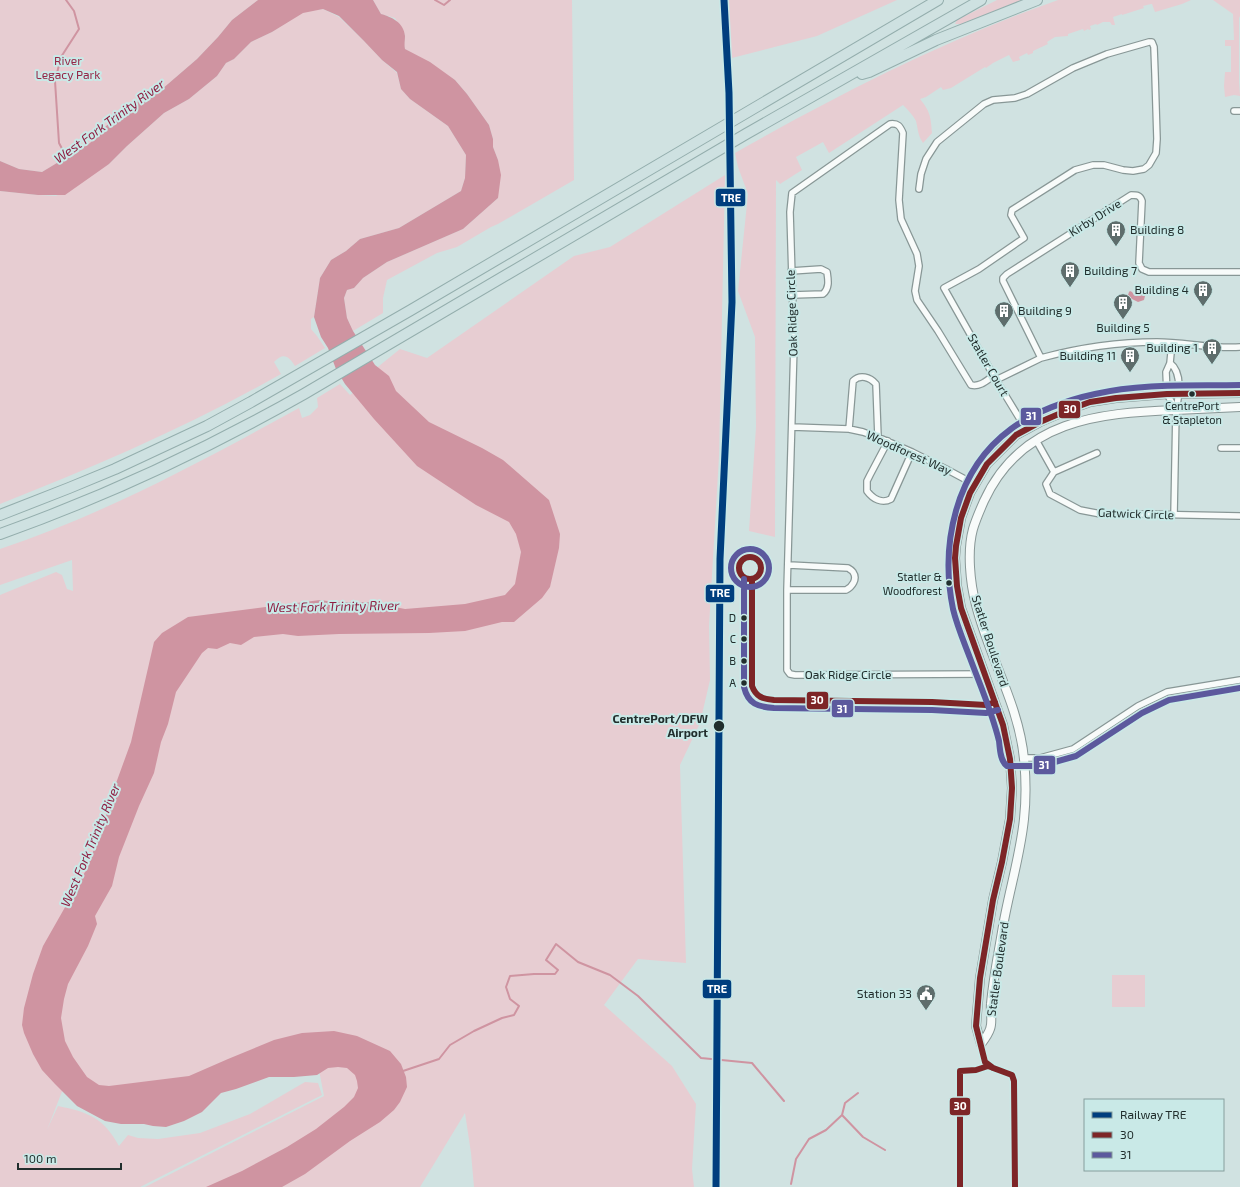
<svg xmlns="http://www.w3.org/2000/svg" width="1240" height="1187" viewBox="0 0 1240 1187" font-family="'Exo 2',sans-serif">
  <rect width="100%" height="100%" fill="#d0e2e1"/>
  <path fill="#e7cdd2" d="M0,0H258L232,20L218,37L197,59L161,90L137,102L110,122L90,143L42,172L19,169L0,161Z
    M373,0H572L574,180L498,224L491,227L457,247L437,253L387,280L383,298V313L353,331L347,318L344,298L347,290L354,288L363,278L387,262L463,229L498,198V160L493,147V139L489,125L467,94L455,80L405,49L404,45L405,35L395,18L381,14Z
    M724,0H897L817,36L728,59Z
    M997,0H1023L961,24H955L957,20Z
    M1058,0H1191L1182,4L1155,12L1152,4H1151L1143,6L1144,8L1122,15V14L1113,17L1115,25H1112L1110,22H1103L1097,25L1096,24L1090,26L1091,29L1089,30L1088,29L1084,31L1083,29L1068,34V36L1055,37L1047,42L1048,44L1033,51V53L1028,55L1027,53L1019,57L1020,60L1013,62L1009,55L993,63L986,68L985,67L951,88L943,90L941,87L926,97L920,99C930,111 931,117 932,133L923,143C918,136 918,129 916,121C913,115 908,110 903,105L829,153L823,142L796,157L802,170L780,184L776,180L775,537L749,531L756,427L755,337L738,291L748,194L738,167L735,153C839,94 945,40 1058,0Z
    M1213,0H1240V16L1239,18V82L1240,96L1234,95L1225,97L1224,86L1225,72H1231V46H1225V40H1234L1233,14Z
    M323,9L339,17L364,41L382,60L397,73L401,89L410,99L448,126L466,155L465,178L461,191L399,228L360,239L346,251L331,260L320,278L314,317L311,319V329L317,336L325,348L295,366C289,356 283,352 274,362L281,374C191,425 97,466 0,504V191L38,195L56,196L109,164L127,146L164,113L189,99L217,76L226,63L234,59L251,42L272,32L303,12Z
    M725,175L719,456L709,626L710,680L700,723L680,765L686,963L638,959L604,1005L672,1066L696,1104L692,1169L694,1187H474L471,1153L465,1113L420,1187H145L324,1096L314,1044L200,1099L63,1089L47,1130L58,1106C88,1112 104,1118 119,1146L128,1135L138,1138L158,1139L200,1133L250,1114L305,1082L318,1083L322,1095L140,1187H0V595L56,572L62,575L67,589L73,591L72,560L0,585V549C105,514 202,461 299,408L302,418L310,415L318,407L317,398L340,384L350,395L357,390L363,379L400,349L427,358L574,256L610,247Z
    M1112,975H1145V1007H1112Z"/>
  <path fill="#cf94a1" d="M258,0H373L381,14C392,17 404,23 405,36C405,41 404,44 405,49L430,62L455,80L467,94L489,125L493,139V147L498,160L501,175L498,198L463,229L387,262L363,278L354,288L347,290L344,298L347,318L353,331L375,365L389,376L396,391L429,422L482,448L503,460L549,500L560,534L559,548L550,587L542,598L514,622H502L465,631L429,633L339,634L298,636L283,634L254,637L241,645L230,643L217,649L208,648L202,653L176,692L168,724L161,742L154,773L139,806L119,857L112,886L95,916L97,924L88,946L68,984L64,999L61,1018L65,1041L73,1057L87,1077L99,1085L109,1086L189,1076L228,1059L274,1040L302,1033L334,1031L357,1036L390,1051L401,1064L406,1077L407,1087L400,1102L394,1110L380,1122L350,1141L305,1174L282,1187H206L242,1171L287,1147L316,1129L344,1107L354,1097L358,1088L357,1081L355,1075L347,1068L338,1067L328,1068L317,1075L294,1077H269L236,1089L221,1093L202,1112L184,1121L166,1127L153,1126L144,1124H121L105,1121L77,1106L55,1084L42,1070L33,1054L24,1033L22,1025L24,1008L33,974L43,946L85,872L102,829L115,786L131,742L154,642L162,633L188,617L320,600L334,602H369L405,609L465,604L505,595L515,584L521,552L516,534L509,522L476,505L417,466L374,419L345,384L336,369L328,348L321,337L314,317L320,278L331,260L346,251L360,239L399,228L461,191L465,178L466,155L448,126L410,99L401,89L397,72L382,60L364,41L339,16L323,9L303,13L272,32L251,42L234,59L226,63L217,76L189,99L164,113L127,146L109,164L65,195H38L0,191V161L19,169L42,172L90,143L110,122L137,102L161,90L197,59L218,37L232,20Z
    M1130,291L1132,292L1134,295L1139,293H1143L1145,296L1144,300L1138,302L1132,299L1127,301H1124V297L1128,295L1129,292Z"/>
  <g fill="none" stroke-linecap="round" stroke-linejoin="round">
    <path stroke="#cf94a1" stroke-width="2" d="M66,0L74,11L79,29L61,57L55,81L59,143L67,158
      M435,0L444,5L450,0
      M403,1071L439,1059L450,1045L474,1031L502,1018L514,1015L519,1006L510,999L506,987L510,976L534,974H555L558,970L546,960L556,944L578,962L610,975L638,996L701,1058L752,1063L784,1101
      M842,1115L863,1137L885,1150
      M791,1184L796,1159L809,1139L826,1130L842,1115L845,1103L858,1093"/>
    <defs>
      <path id="street" d="M1234,111H1240
        M919,189L921,174L926,159L937,142L984,104L993,100L1015,98L1027,94L1073,68L1107,54L1149,42H1152L1154,47L1155,74L1157,139L1156,153L1149,165L1144,169L1133,171L1123,170L1104,165H1093L1075,170L1012,210L1011,215L1024,238L979,269L944,288L996,380L1026,429
        M791,271L821,269L827,272C828,279 830,288 823,294L792,295
        M1172,343L1170,363L1166,372L1167,394L1176,410
        M1041,358C1078,348 1118,342 1157,342C1185,342 1212,349 1240,347
        M1170,363C1183,373 1179,396 1176,410L1174,515
        M996,380L1041,358L1003,281V278L1007,274L1131,195C1137,195 1140,195 1142,201L1139,263L1142,269L1149,272H1240
        M792,427L849,429L863,432L882,439L912,452L946,469L974,484
        M849,429L853,381C860,374 870,377 876,384L878,437
        M1036,440L1054,472
        M888,441L870,475L867,481V491C873,499 882,504 891,499L912,452
        M1221,448H1240
        M1054,472L1046,484L1050,494L1080,510L1101,514H1141L1240,516
        M1054,472L1097,453
        M787,590H846C852,587 858,579 853,572C853,571 848,568 848,568L789,565
        M984,674L795,675L790,674L787,670V590L794,344L790,212L792,193L890,124C898,123 900,126 903,133L899,200L901,219L917,254L919,266L915,291L917,300L938,331L971,385C980,387 986,381 993,376
        M1024,758H1040L1073,749L1138,706L1167,692L1240,680"/>
      <path id="secondary" d="M981,1044L976,1026L980,978L993,900L1002,862L1010,819L1012,788L1010,759L1003,725L961,608L957,586L955,558L956,546L961,518L970,493L987,464L1016,435L1040,422L1068,410L1090,402L1116,398L1167,394L1240,393
        M981,1044C984,1040 988,1035 990,1029C993,1022 990,1012 991,1004C993,980 998,956 1002,932C1008,894 1020,858 1024,819C1026,800 1026,779 1024,759C1019,705 989,657 976,605C970,583 967,551 973,529C976,519 980,510 984,501C1021,420 1098,413 1176,410C1197,409 1219,408 1240,407"/>
      <path id="highway" d="M862,74L869,72L936,40L1037,0
        M0,515L69,488L115,469L207,426L251,402L411,310L938,0
        M0,534C107,496 205,450 304,394L746,134L981,0"/>
    </defs>
    <use href="#street" stroke="#889796" stroke-width="8"/>
    <use href="#secondary" stroke="#889796" stroke-width="10"/>
    <use href="#highway" stroke="#94aead" stroke-width="12"/>
    <use href="#street" stroke="#f8fbfa" stroke-width="5.5"/>
    <use href="#secondary" stroke="#f8fbfa" stroke-width="8"/>
    <use href="#highway" stroke="#cee1e1" stroke-width="10"/>
    <defs>
      <path id="bus-1" d="M739 568a11 11 0 1 1 22 0a11 11 0 1 1-22 0Z
        M752,579V686C756,697 763,699 774,700L932,702L986,705L995,702
        M960,1187V1071L976,1070L988,1066L1004,1072
        M1015,1187L1014,1081L1012,1075L993,1068L985,1062L976,1026L980,978L993,900L1002,862L1010,819L1012,788L1010,759L1003,725L961,608L957,586L955,558L956,546L961,518L970,493L987,464L1016,435L1040,422L1068,410L1090,402L1116,398L1167,394L1240,393"/>
      <path id="bus-2" d="M1240,385C1192,386 1142,383 1095,394C1067,400 1034,412 1011,429C955,470 940,545 953,609C957,626 964,642 970,658C980,685 992,712 999,741C1000,749 1000,761 1007,766H1041L1076,756L1142,713L1169,700L1240,688
        M731 568a19 19 0 1 1 38 0a19 19 0 1 1-38 0Z
        M744,579V687C748,704 758,707 774,708L932,710L986,713L998,710"/>
    </defs>
    <use href="#bus-1" stroke="#c9e9e7" stroke-width="9"/>
    <use href="#bus-2" stroke="#c9e9e7" stroke-width="9"/>
    <use href="#bus-1" stroke="#7d2527" stroke-width="6"/>
    <use href="#bus-2" stroke="#5c599d" stroke-width="6"/>
    <defs>
      <path id="rail-1" d="M716,1187L720,559L732,302L729,93L724,0"/>
    </defs>
    <use href="#rail-1" stroke="#c9e9e7" stroke-width="10"/>
    <use href="#rail-1" stroke="#003e7e" stroke-width="7"/>
  </g>
  <defs>
    <symbol id="building-pin" viewBox="-11 -11 22 30"><path d="M0 17L-7.5 6A9.5 9.5 0 1 1 7.5 6Z" fill="#5e6d6c" stroke="#c9e9e7"/><path d="M-4-6H4V6H1V3H-1V6H-4ZM-2.5-4.3h1.7v1.8h-1.7ZM.8-4.3h1.7v1.8H.8ZM-2.5-1h1.7V.8h-1.7ZM.8-1h1.7V.8H.8Z" fill="#fff"/></symbol>
    <symbol id="civic-pin" viewBox="-11 -11 22 30"><path d="M0 17L-7.5 6A9.5 9.5 0 1 1 7.5 6Z" fill="#5e6d6c" stroke="#c9e9e7"/><path d="M-.6-6.5H3V-4.5H.6V-3L4-1V1h2V6H-6V1h2V-1L-.6-3ZM-1.2 2.5V6h2.4V2.5Z" fill="#fff"/></symbol>
  </defs>
  <g fill-rule="evenodd">
    <use href="#building-pin" x="1105" y="219" width="22" height="30"/>
    <use href="#building-pin" x="1059" y="260" width="22" height="30"/>
    <use href="#building-pin" x="1192" y="279" width="22" height="30"/>
    <use href="#building-pin" x="1112" y="292" width="22" height="30"/>
    <use href="#building-pin" x="993" y="300" width="22" height="30"/>
    <use href="#building-pin" x="1201" y="337" width="22" height="30"/>
    <use href="#building-pin" x="1119" y="345" width="22" height="30"/>
    <use href="#civic-pin" x="915" y="983" width="22" height="30"/>
  </g>
  <g fill="#212e2d" stroke="#c9e9e7" stroke-width="1.5">
    <circle cx="1192" cy="394" r="3.5"/>
    <circle cx="949" cy="583" r="3.5"/>
    <circle cx="744" cy="618" r="3.5"/>
    <circle cx="744" cy="639" r="3.5"/>
    <circle cx="744" cy="661" r="3.5"/>
    <circle cx="744" cy="683" r="3.5"/>
    <circle cx="719" cy="726" r="6"/>
  </g>
  <g text-anchor="middle" stroke-width="4" stroke-linejoin="round" paint-order="stroke">
    <g font-size="11" fill="#212e2d" stroke="#c9e9e7" text-anchor="end">
      <text x="1192" y="410" text-anchor="middle">CentrePort<tspan x="1192" dy="14">&amp; Stapleton</tspan></text>
      <text x="942" y="581">Statler &amp;<tspan x="942" dy="14">Woodforest</tspan></text>
      <text x="736" y="622">D</text>
      <text x="736" y="643">C</text>
      <text x="736" y="665">B</text>
      <text x="736" y="687">A</text>
    </g>
    <g font-size="12" fill="#962647" stroke="#c9e9e7">
      <text x="68" y="65">River<tspan x="68" dy="14">Legacy Park</tspan></text>
    </g>
    <g font-size="12" fill="#212e2d" stroke="#c9e9e7">
      <text transform="translate(1095 218) rotate(-32)" y="4">Kirby Drive</text>
      <text transform="translate(792 313) rotate(-92)" y="4">Oak Ridge Circle</text>
      <text transform="translate(988 365) rotate(60)" y="4">Statler Court</text>
      <text transform="translate(909 453) rotate(24)" y="4">Woodforest Way</text>
      <text transform="translate(1136 514) rotate(2)" y="4">Gatwick Circle</text>
      <text transform="translate(990 641) rotate(72)" y="4">Statler Boulevard</text>
      <text x="848" y="679">Oak Ridge Circle</text>
      <text transform="translate(998 969) rotate(-82)" y="4">Statler Boulevard</text>
    </g>
    <g font-size="12" fill="#212e2d" stroke="#c9e9e7" text-anchor="end">
      <text x="1130" y="234" text-anchor="start">Building 8</text>
      <text x="1084" y="275" text-anchor="start">Building 7</text>
      <text x="1189" y="294">Building 4</text>
      <text x="1018" y="315" text-anchor="start">Building 9</text>
      <text x="1123" y="332" text-anchor="middle">Building 5</text>
      <text x="1198" y="352">Building 1</text>
      <text x="1116" y="360">Building 11</text>
      <text x="912" y="998">Station 33</text>
    </g>
    <g font-size="12" font-weight="bold" fill="#212e2d" stroke="#c9e9e7" text-anchor="end">
      <text x="708" y="723">CentrePort/DFW<tspan x="708" dy="14">Airport</tspan></text>
    </g>
    <g font-size="13" font-style="italic" fill="#8f1e42" stroke="#c9e9e7">
      <text transform="translate(109 121) rotate(-36)" y="5">West Fork Trinity River</text>
      <text transform="translate(333 606) rotate(-1)" y="5">West Fork Trinity River</text>
      <text transform="translate(90 845) rotate(-67)" y="5">West Fork Trinity River</text>
    </g>
  </g>
  <g stroke="#c9e9e7" stroke-width="1.5">
    <rect x="715" y="188" width="31" height="19" rx="4" fill="#003e7e"/>
    <rect x="1058" y="400" width="23" height="19" rx="4" fill="#7d2527"/>
    <rect x="1020" y="407" width="22" height="19" rx="4" fill="#5c599d"/>
    <rect x="705" y="584" width="30" height="19" rx="4" fill="#003e7e"/>
    <rect x="806" y="691" width="23" height="19" rx="4" fill="#7d2527"/>
    <rect x="831" y="699" width="23" height="19" rx="4" fill="#5c599d"/>
    <rect x="1033" y="755" width="23" height="20" rx="4" fill="#5c599d"/>
    <rect x="702" y="979" width="30" height="20" rx="4" fill="#003e7e"/>
    <rect x="949" y="1097" width="22" height="19" rx="4" fill="#7d2527"/>
  </g>
  <g font-size="11" text-anchor="middle" font-weight="bold" fill="#fff">
    <text x="731" y="202">TRE</text>
    <text x="1070" y="413">30</text>
    <text x="1031" y="420">31</text>
    <text x="720" y="597">TRE</text>
    <text x="817" y="704">30</text>
    <text x="842" y="713">31</text>
    <text x="1044" y="769">31</text>
    <text x="717" y="993">TRE</text>
    <text x="960" y="1110">30</text>
  </g>
  <rect x="1084" y="1099" width="140" height="72" fill="#c9e9e7" stroke="#869e9d"/>
  <rect x="1092" y="1112" width="20" height="6" fill="#003e7e" stroke="#869e9d"/>
  <text x="1120" y="1119" font-size="12" fill="#212e2d">Railway TRE</text>
  <rect x="1092" y="1132" width="20" height="6" fill="#7d2527" stroke="#869e9d"/>
  <text x="1120" y="1139" font-size="12" fill="#212e2d">30</text>
  <rect x="1092" y="1152" width="20" height="6" fill="#5c599d" stroke="#869e9d"/>
  <text x="1120" y="1159" font-size="12" fill="#212e2d">31</text>
  <path d="M18 1163v6h103v-6" fill="none" stroke="#212e2d" stroke-width="2"/>
  <text x="24" y="1163" font-size="12" fill="#212e2d" stroke="#c9e9e7" stroke-width="3" paint-order="stroke">100 m</text>
</svg>
